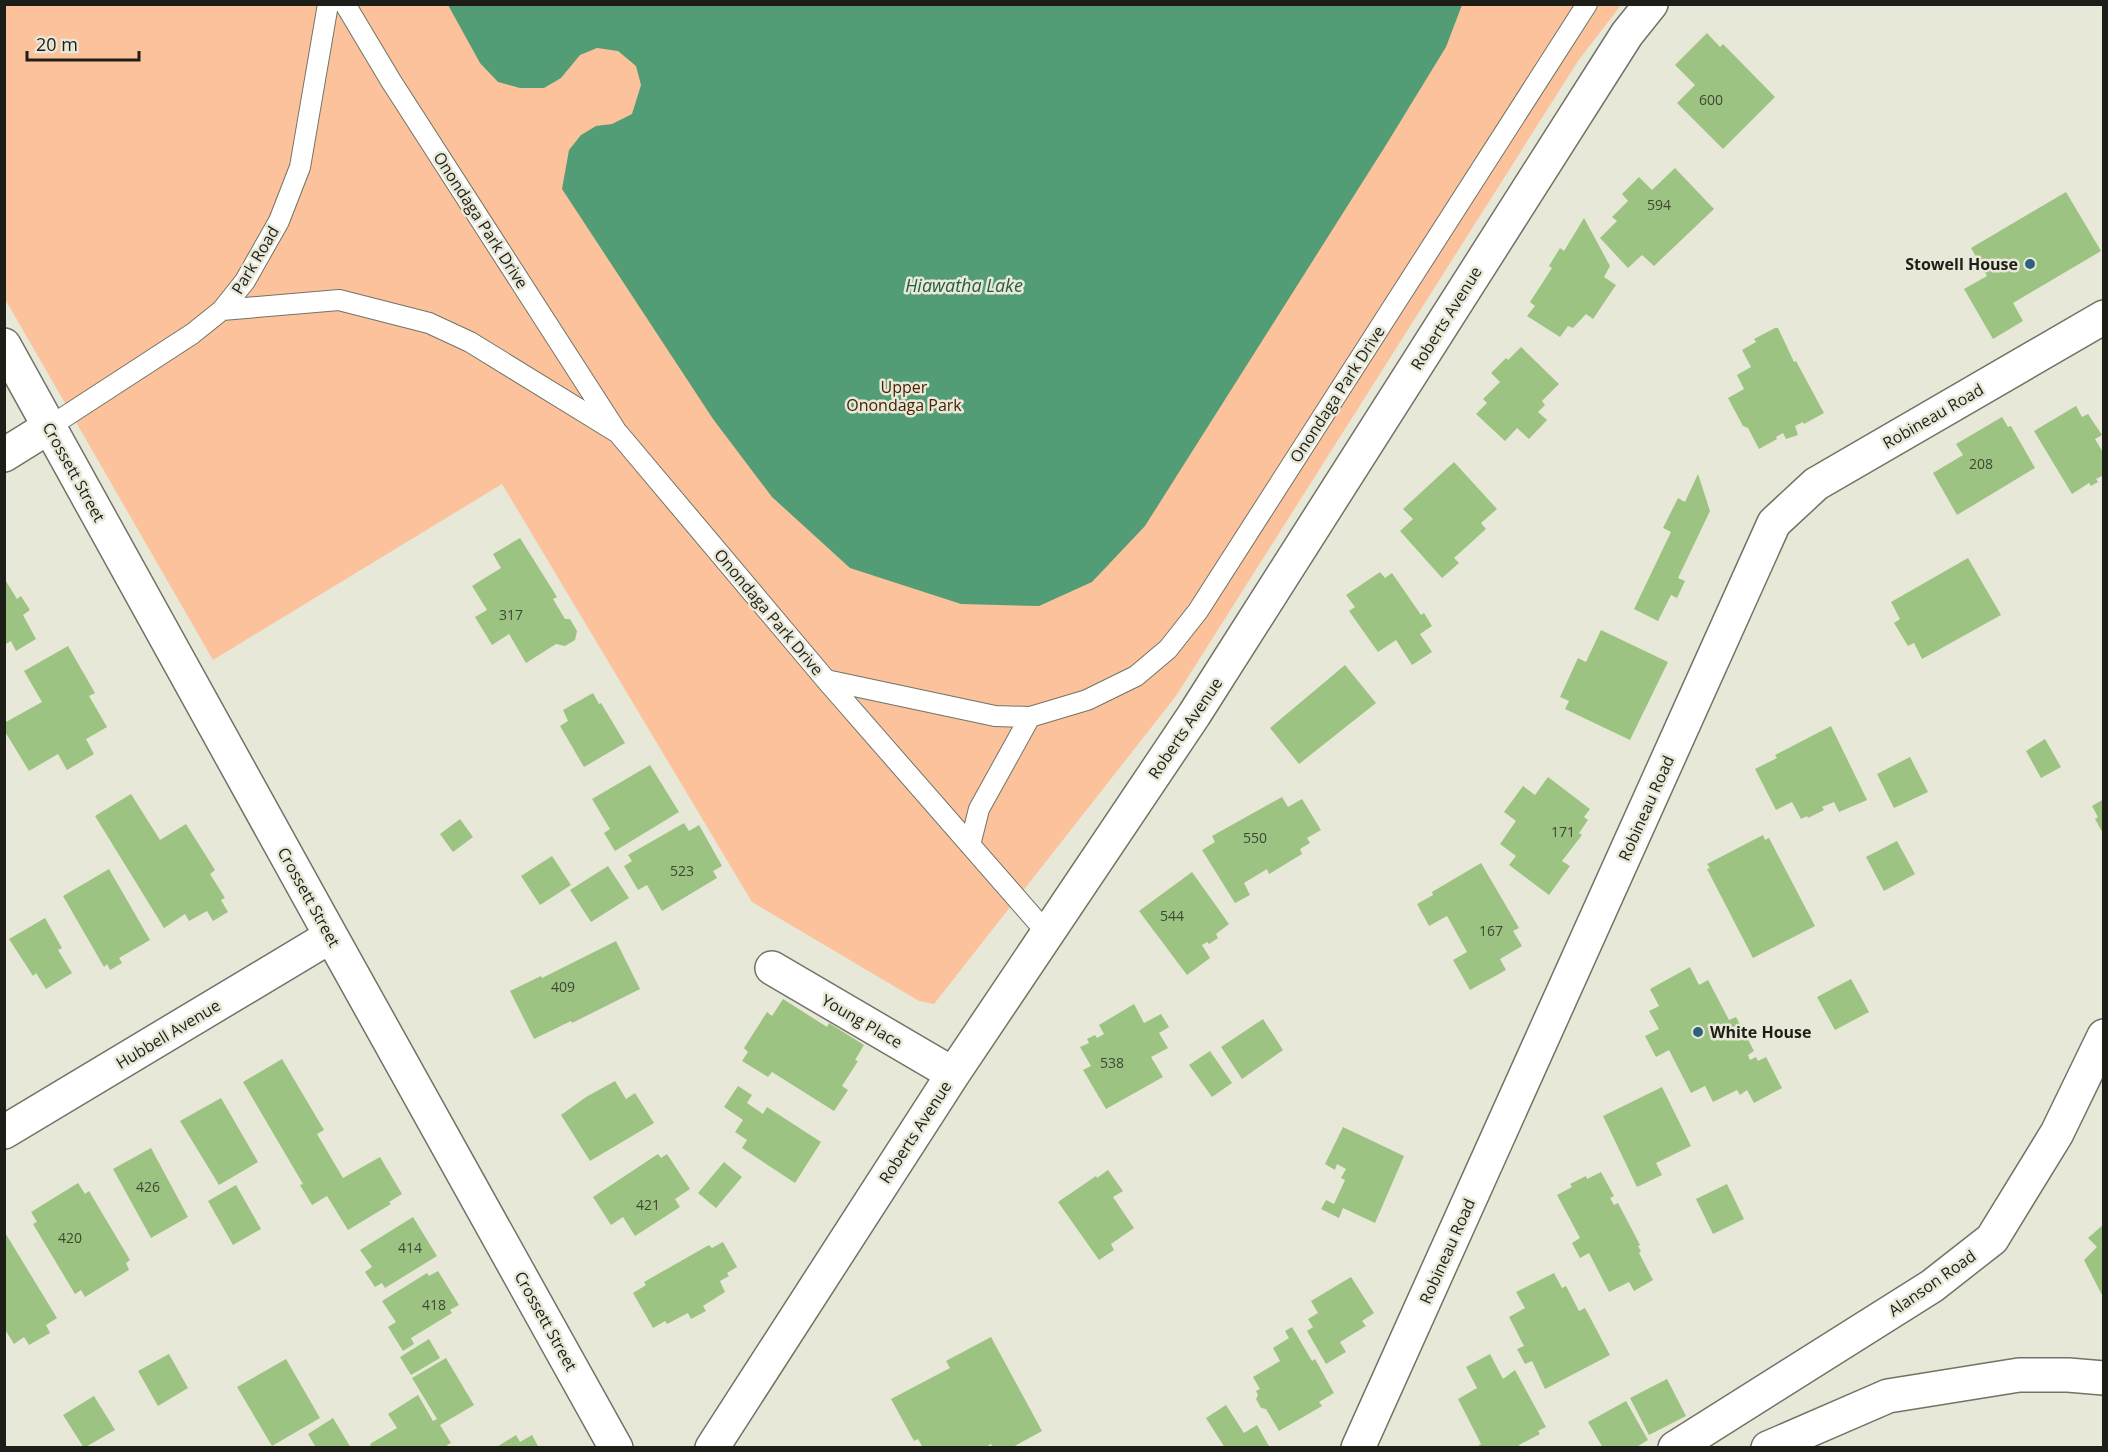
<svg xmlns="http://www.w3.org/2000/svg" width="2108" height="1452" viewBox="0 0 2108 1452" font-family="'Open Sans',sans-serif">
  <rect width="100%" height="100%" fill="#e8e8d8"/>
  <path fill="#fbc29b" d="M4,5H1621L1578,61L1176,696L934,1004L919,1001L752,902L502,484L213,660L5,299Z"/>
  <path fill="#539d76" d="M448,5H1462L1446,47L1386,145L1145,526L1092,582L1039,606L961,604L850,568L772,497L713,419L562,189L569,150L581,135L596,126L612,124L632,114L641,85L636,66L618,51L597,48L580,55L561,78L544,88H520L498,82L480,63Z"/>
  <path fill="#9dc383" d="M1707,33L1720,47L1723,44L1775,97L1723,149L1677,103L1695,85L1675,65Z
    M1675,168L1714,209L1654,266L1642,255L1628,268L1600,238L1617,221L1612,217L1628,201L1622,194L1639,177L1652,190Z
    M2066,192L2101,251L2013,303L2023,321L1993,339L1964,289L1987,276L1971,248Z
    M1584,218L1610,266L1604,277L1616,285L1593,319L1586,314L1573,328L1568,326L1560,337L1527,316L1535,306L1530,302L1552,268L1549,266L1560,248L1564,251Z
    M1775,328H1778L1794,362L1796,361L1824,413L1804,424L1803,422L1795,426L1798,435L1786,439L1783,433L1776,437L1777,439L1759,449L1748,428L1743,426L1728,398L1744,389L1737,375L1751,367L1742,350L1756,342L1754,339Z
    M1521,347L1559,384L1542,401L1545,405L1538,412L1547,420L1529,439L1517,428L1505,441L1476,414L1487,403L1483,399L1500,382L1491,373L1506,358L1508,360Z
    M2076,406L2082,417L2088,414L2102,435L2095,439L2104,454V475L2096,479L2098,482L2091,486L2089,483L2072,494L2034,431Z
    M2002,417L2008,427L2011,426L2035,468L1957,515L1933,473L1963,455L1956,444Z
    M1454,462L1497,509L1481,523L1486,529L1454,558L1459,563L1442,578L1400,531L1413,519L1403,509Z
    M1698,474L1710,511L1678,578L1685,581L1677,598L1671,595L1658,621L1634,609L1671,532L1663,528L1678,498L1685,502Z
    M520,538L557,597L553,599L565,619H570L577,631L575,640L565,646L556,644L526,663L509,634L492,645L475,617L487,610L472,586L501,568L493,554Z
    M1968,558L2001,615L1922,659L1914,643L1908,646L1894,623L1900,619L1891,602Z
    M1380,572L1385,578L1392,573L1421,615L1424,613L1432,626L1420,634L1432,652L1412,665L1396,640L1378,652L1349,611L1355,607L1346,595Z
    M4,578L17,599L21,596L30,610L23,615L36,639L16,651L11,641L4,645Z
    M1601,630L1668,662L1630,740L1565,709L1569,701L1560,697L1578,658L1586,662Z
    M68,646L95,693L89,696L107,727L86,739L94,754L67,770L58,754L29,771L4,730V723L42,702L24,671Z
    M1345,665L1376,703L1299,764L1270,728Z
    M593,693L599,704L601,703L625,743L584,767L560,726L568,721L563,710Z
    M1831,726L1867,800L1839,812L1834,802L1822,807L1824,810L1808,818L1807,816L1801,819L1792,802L1776,810L1755,769L1777,758L1775,755Z
    M2045,739L2061,767L2041,778L2026,751Z
    M1910,757L1928,792L1894,808L1877,774Z
    M650,765L679,812L615,851L604,833L610,829L592,799Z
    M1548,777L1590,809L1584,817L1588,820L1579,833L1582,835L1562,861L1570,866L1549,895L1509,865L1516,856L1500,844L1516,821L1504,812L1523,786L1535,795Z
    M131,794L160,840L186,824L215,870L210,874L225,898L221,900L228,912L213,921L207,911L189,921L185,914L164,928L95,816Z
    M1282,797L1288,807L1302,799L1321,830L1307,838L1310,843L1300,849L1302,854L1269,874L1267,869L1244,883L1250,895L1235,903L1202,850L1215,842L1212,836Z
    M2104,799V835L2095,819L2098,817L2092,806Z
    M460,819L473,837L453,852L440,834Z
    M684,823L689,831L699,825L722,866L713,871L717,878L662,911L647,885L638,890L624,866L632,861L628,855Z
    M1763,835L1765,840L1769,838L1815,926L1753,958L1707,869L1710,868L1707,864Z
    M1897,841L1915,874L1884,891L1866,857Z
    M552,856L571,885L540,905L521,876Z
    M1481,863L1519,928L1513,931L1522,946L1500,959L1506,970L1470,990L1453,960L1467,952L1447,916L1429,926L1417,904L1433,895L1432,892Z
    M608,866L629,898L591,922L570,890Z
    M109,869L150,940L119,958L122,963L110,970L107,964L104,967L63,896Z
    M1192,872L1229,924L1216,934L1218,938L1209,944L1207,942L1202,945L1210,958L1187,975L1139,911Z
    M45,918L62,948L58,950L72,973L46,989L36,973L33,976L9,939Z
    M616,941L640,989L572,1023L571,1021L534,1039L510,991L541,976L542,978Z
    M1690,967L1699,985L1708,980L1729,1020L1736,1017L1754,1051L1748,1055L1750,1060L1756,1057L1758,1061L1766,1057L1782,1088L1754,1103L1747,1090L1740,1095L1737,1090L1713,1102L1705,1086L1691,1093L1669,1050L1656,1057L1645,1036L1659,1029L1649,1011L1659,1006L1650,989Z
    M1851,979L1869,1012L1835,1030L1817,997Z
    M783,999L827,1027L829,1023L864,1045L855,1060L858,1061L842,1086L848,1090L834,1111L772,1072L768,1077L742,1061L748,1052L744,1048L767,1012L772,1016Z
    M1134,1004L1144,1023L1161,1014L1169,1027L1159,1033L1168,1048L1151,1057L1163,1077L1106,1109L1083,1070L1091,1066L1080,1047L1089,1043L1087,1039L1095,1035L1097,1038L1104,1034L1099,1025Z
    M1263,1019L1283,1050L1242,1079L1221,1047Z
    M1210,1051L1232,1083L1212,1097L1189,1065Z
    M282,1059L324,1130L317,1134L343,1178L380,1157L402,1194L389,1202L391,1204L348,1230L327,1196L312,1205L300,1185L303,1184L243,1082Z
    M615,1081L626,1099L635,1093L654,1123L590,1161L561,1115L586,1097Z
    M738,1086L752,1095L747,1103L763,1114L767,1107L821,1142L795,1183L742,1148L747,1140L735,1132L743,1120L724,1107Z
    M1662,1087L1691,1146L1656,1163L1662,1175L1637,1187L1603,1116Z
    M221,1098L258,1162L219,1185L180,1121Z
    M1343,1127L1404,1156L1375,1223L1343,1208L1339,1218L1321,1209L1326,1200L1334,1204L1345,1180L1341,1178L1346,1169L1337,1164L1335,1170L1325,1164Z
    M151,1148L188,1217L151,1238L113,1169Z
    M658,1154L661,1158L667,1154L690,1189L675,1199L680,1207L635,1236L623,1217L611,1225L593,1197Z
    M724,1162L742,1177L716,1208L698,1193Z
    M1108,1170L1123,1191L1113,1197L1134,1228L1111,1244L1114,1250L1099,1260L1058,1202L1096,1176L1097,1178Z
    M1601,1172L1614,1196L1610,1198L1614,1205L1618,1203L1640,1245L1638,1246L1641,1251L1639,1253L1653,1280L1634,1291L1629,1282L1609,1292L1589,1253L1580,1258L1572,1243L1580,1238L1557,1195L1572,1187L1570,1184L1586,1176L1587,1179Z
    M78,1183L85,1194L89,1191L130,1260L126,1263L129,1270L85,1297L81,1290L75,1294L33,1224L37,1222L31,1212Z
    M1727,1184L1744,1219L1713,1234L1696,1199Z
    M236,1185L261,1229L233,1245L208,1201Z
    M413,1217L437,1256L385,1288L382,1283L375,1287L365,1272L372,1267L360,1250Z
    M2104,1224V1299L2084,1260L2097,1247L2088,1238Z
    M4,1231L57,1318L46,1325L50,1333L29,1345L24,1337L14,1344L4,1328Z
    M723,1242L737,1267L727,1273L729,1276L720,1281L725,1292L703,1306L706,1311L691,1319L688,1313L667,1324L665,1321L653,1328L633,1293L646,1285L644,1282L709,1245L712,1248Z
    M438,1271L459,1305L450,1310L452,1313L411,1338L414,1344L403,1351L388,1327L396,1322L382,1301L427,1273L429,1276Z
    M1554,1273L1562,1288L1566,1286L1579,1311L1585,1308L1610,1355L1545,1389L1532,1361L1525,1364L1517,1349L1524,1346L1509,1317L1525,1308L1516,1292Z
    M1351,1277L1374,1313L1362,1321L1366,1326L1340,1342L1346,1352L1326,1364L1307,1331L1313,1327L1308,1319L1318,1313L1311,1301Z
    M1292,1327L1312,1361L1315,1359L1334,1393L1319,1402L1322,1406L1279,1431L1266,1409L1261,1408L1256,1399L1258,1395L1256,1391L1260,1389L1253,1377L1280,1361L1273,1348L1289,1338L1285,1331Z
    M991,1337L1042,1431L1011,1448H993L991,1444L984,1448H923L918,1439L914,1441L891,1399L950,1368L946,1361Z
    M429,1339L440,1358L411,1375L400,1357Z
    M169,1354L188,1388L158,1406L138,1371Z
    M1490,1354L1503,1379L1515,1370L1546,1427L1538,1431L1540,1434L1519,1445L1520,1448H1475L1481,1444L1458,1399L1477,1388L1466,1367Z
    M446,1358L474,1405L440,1425L451,1443L447,1445L449,1448H372L370,1444L397,1428L388,1414L418,1395L433,1421L437,1419L412,1378Z
    M286,1359L320,1418L272,1446L237,1387Z
    M1667,1379L1686,1416L1649,1435L1630,1398Z
    M94,1396L115,1430L84,1448L63,1415Z
    M1626,1401L1648,1440L1635,1448H1603L1588,1422Z
    M1226,1405L1244,1433L1257,1425L1270,1448H1225L1206,1418Z
    M333,1418L351,1448H316L308,1434Z
    M516,1435L520,1442L532,1435L539,1448H495Z"/>
  <g fill="none" stroke-linecap="round" stroke-linejoin="round">
    <defs>
      <path id="service" d="M345,4L391,81L615,429
        M222,310L339,300L429,323L470,342L618,433L826,680L1047,933
        M49,427L192,334L222,310L245,281L279,221L300,167L328,4
        M826,680L995,716L1030,717L1087,700L1136,676L1168,649L1198,611L1587,4
        M970,845L979,809L1030,717"/>
      <path id="minor" d="M4,345L331,936L616,1448
        M4,455L49,427
        M772,968L953,1074
        M4,1132L331,936
        M712,1448L953,1074L1194,715L1627,34L1651,4
        M1358,1448L1774,523L1816,484L2104,317
        M1675,1448L1932,1286L1992,1239L2057,1133L2104,1036
        M1768,1448L1888,1396L2019,1375H2068L2104,1378"/>
    </defs>
    <use href="#service" stroke="#727365" stroke-width="22"/>
    <use href="#minor" stroke="#727365" stroke-width="36"/>
    <use href="#service" stroke="#fff" stroke-width="20"/>
    <use href="#minor" stroke="#fff" stroke-width="33"/>
  </g>
  <g fill="#2f627f" stroke="#e8e8d8" stroke-width="2">
    <circle cx="2030" cy="264" r="6"/>
    <circle cx="1698" cy="1032" r="6"/>
  </g>
  <g text-anchor="middle" stroke-width="5" stroke-linejoin="round" paint-order="stroke">
    <g font-size="14" fill="#3e4733">
      <text x="1711" y="105">600</text>
      <text x="1659" y="210">594</text>
      <text x="1981" y="469">208</text>
      <text x="511" y="620">317</text>
      <text x="1563" y="837">171</text>
      <text x="1255" y="843">550</text>
      <text x="682" y="876">523</text>
      <text x="1172" y="921">544</text>
      <text x="1491" y="936">167</text>
      <text x="563" y="992">409</text>
      <text x="1112" y="1068">538</text>
      <text x="148" y="1192">426</text>
      <text x="648" y="1210">421</text>
      <text x="70" y="1243">420</text>
      <text x="410" y="1253">414</text>
      <text x="434" y="1310">418</text>
    </g>
    <g font-size="16" fill="#1e1e18" stroke="#e8e8d8">
      <text transform="translate(481 220) rotate(57)" y="6">Onondaga Park Drive</text>
      <text transform="translate(255 260) rotate(-59)" y="6">Park Road</text>
      <text transform="translate(1446 318) rotate(-58)" y="6">Roberts Avenue</text>
      <text transform="translate(1337 394) rotate(-57)" y="6">Onondaga Park Drive</text>
      <text transform="translate(1933 416) rotate(-30)" y="6">Robineau Road</text>
      <text transform="translate(74 472) rotate(61)" y="6">Crossett Street</text>
      <text transform="translate(769 612) rotate(50)" y="6">Onondaga Park Drive</text>
      <text transform="translate(1185 728) rotate(-56)" y="6">Roberts Avenue</text>
      <text transform="translate(1646 808) rotate(-66)" y="6">Robineau Road</text>
      <text transform="translate(309 897) rotate(61)" y="6">Crossett Street</text>
      <text transform="translate(862 1021) rotate(30)" y="6">Young Place</text>
      <text transform="translate(168 1034) rotate(-31)" y="6">Hubbell Avenue</text>
      <text transform="translate(915 1132) rotate(-57)" y="6">Roberts Avenue</text>
      <text transform="translate(1447 1251) rotate(-66)" y="6">Robineau Road</text>
      <text transform="translate(1932 1283) rotate(-35)" y="6">Alanson Road</text>
      <text transform="translate(546 1321) rotate(61)" y="6">Crossett Street</text>
    </g>
    <g font-size="16" font-weight="bold" fill="#1e1e18" stroke="#e8e8d8" text-anchor="end">
      <text x="2018" y="270">Stowell House</text>
      <text x="1710" y="1038" text-anchor="start">White House</text>
    </g>
    <g font-size="16" fill="#482100" stroke="#e8e8d8">
      <text x="904" y="393">Upper<tspan x="904" dy="18">Onondaga Park</tspan></text>
    </g>
    <g font-size="18" font-style="italic" fill="#245c40" stroke="#e8e8d8">
      <text x="964" y="292">Hiawatha Lake</text>
    </g>
  </g>
  <rect width="2108" height="1452" fill="none" stroke="#1e1e18" stroke-width="12"/>
  <path d="M27 51v9h112v-9" fill="none" stroke="#1e1e18" stroke-width="3"/>
  <text x="36" y="51" font-size="18" fill="#1e1e18" stroke="#e8e8d8" stroke-width="4.5" paint-order="stroke">20 m</text>
</svg>
